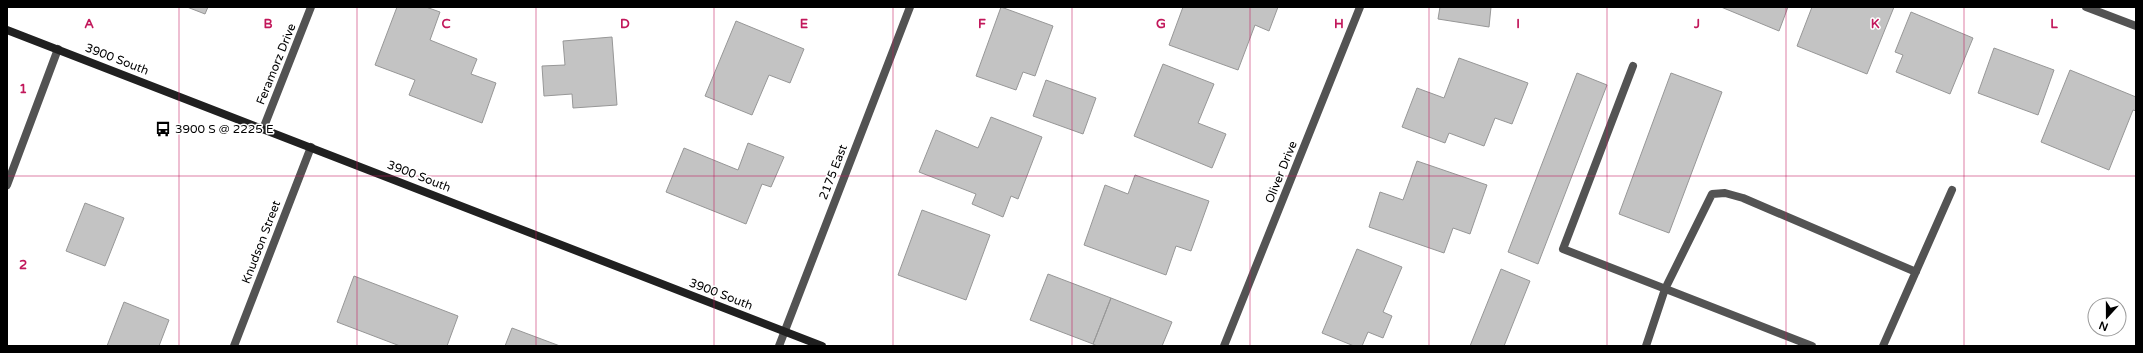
<svg xmlns="http://www.w3.org/2000/svg" width="2143" height="353" viewBox="0 0 2143 353" font-family="'Varela Round',sans-serif">
  <rect width="100%" height="100%" fill="#fff"/>
  <path fill="#c3c3c3" stroke="#979797" d="M187,7H208L205,14Z
    M397,7H426L440,12L430,40L477,59L471,74L496,83L482,123L409,95L415,80L375,65Z
    M1001,7L1053,26L1035,76L1023,72L1016,90L976,76Z
    M1183,7H1278L1269,31L1255,25L1238,70L1169,45Z
    M1440,7H1491L1489,27L1438,19Z
    M1721,7H1788L1779,31Z
    M1812,7H1894L1867,74L1797,46Z
    M1911,12L1973,38L1950,94L1896,72L1903,55L1895,52Z
    M736,21L804,49L790,83L769,75L752,115L705,96Z
    M612,37L617,105L573,108L572,94L544,96L542,66L565,65L563,41Z
    M1994,48L2054,70L2038,115L1978,93Z
    M1459,58L1528,83L1512,124L1495,118L1484,146L1449,133L1445,143L1402,127L1417,88L1444,98Z
    M1163,64L1214,84L1198,123L1226,134L1212,168L1134,136Z
    M2070,70L2136,97V111L2133,110L2109,170L2041,142Z
    M1577,73L1607,85L1538,264L1508,252Z
    M1671,73L1722,92L1669,233L1619,214Z
    M1046,80L1096,98L1083,134L1033,116Z
    M991,117L1042,137L1018,199L1011,196L1003,217L972,204L976,194L919,172L936,130L978,148Z
    M748,143L784,157L771,187L762,184L746,224L666,192L684,148L738,170Z
    M1417,161L1487,185L1470,234L1453,228L1444,253L1369,227L1380,192L1403,200Z
    M1135,175L1209,201L1191,251L1176,246L1166,275L1084,245L1105,185L1128,194Z
    M85,203L124,218L105,266L66,251Z
    M922,210L990,235L966,300L898,275Z
    M1357,249L1402,267L1383,312L1392,316L1383,338L1368,332L1362,346H1354L1322,333Z
    M1501,269L1530,281L1504,346H1470Z
    M1048,274L1111,298L1093,344L1030,320Z
    M354,276L458,316L447,346H400L337,322Z
    M1111,298L1172,322L1162,346H1097L1093,344Z
    M124,302L169,320L159,346H107Z
    M512,328L560,346H505Z"/>
  <g fill="none" stroke-linecap="round" stroke-linejoin="round">
    <path stroke="#535353" stroke-width="8" d="M1633,66L1563,249L1812,346
      M7,185L58,49
      M1646,346L1665,289L1712,194L1725,193L1743,198L1916,272
      M1883,346L1952,190"/>
    <path stroke="#535353" stroke-width="8" d="M2086,7L2136,26
      M263,129L311,7
      M234,346L311,147
      M779,346L910,7
      M1224,346L1360,7"/>
    <path stroke="#202020" stroke-width="8" d="M7,30L822,346"/>
  </g>
  <path fill="none" stroke="#c2185b" stroke-width="1" stroke-opacity="0.55" d="M179,7V346M357,7V346M536,7V346M714,7V346M893,7V346M1072,7V346M1250,7V346M1429,7V346M1607,7V346M1786,7V346M1964,7V346M7,176H2136"/>
  <defs>
    <symbol id="bus-bare" viewBox="-9 -9 18 18"><path d="M-5-6H5V4H4V6H2V4H-2V6H-4V4H-5ZM-3.5-4V0h7V-4ZM-3.5 1.2v1.5H-2V1.2ZM2 1.2v1.5H3.5V1.2Z" fill="#000" stroke="#fff" stroke-width="2.5" paint-order="stroke"/></symbol>
  </defs>
  <g fill-rule="evenodd">
    <use href="#bus-bare" x="152" y="118" width="22" height="22"/>
  </g>
  <g text-anchor="middle" stroke-width="3" stroke-linejoin="round" paint-order="stroke">
    <g font-size="12" fill="#000" stroke="#fff">
      <text transform="translate(117 59) rotate(21)" y="4">3900 South</text>
      <text transform="translate(276 64) rotate(-68)" y="4">Feramorz Drive</text>
      <text transform="translate(833 172) rotate(-69)" y="4">2175 East</text>
      <text transform="translate(1281 172) rotate(-68)" y="4">Oliver Drive</text>
      <text transform="translate(419 176) rotate(21)" y="4">3900 South</text>
      <text transform="translate(261 242) rotate(-69)" y="4">Knudson Street</text>
      <text transform="translate(721 294) rotate(21)" y="4">3900 South</text>
    </g>
    <g font-size="12" fill="#000" stroke="#fff" text-anchor="start">
      <text x="175" y="133">3900 S @ 2225 E</text>
    </g>
  </g>
  <g font-size="13" text-anchor="middle" font-weight="bold" fill="#c2185b" stroke="#fff" stroke-width="3" stroke-linejoin="round" paint-order="stroke">
    <text x="89" y="28">A</text>
    <text x="268" y="28">B</text>
    <text x="446" y="28">C</text>
    <text x="625" y="28">D</text>
    <text x="804" y="28">E</text>
    <text x="982" y="28">F</text>
    <text x="1161" y="28">G</text>
    <text x="1339" y="28">H</text>
    <text x="1518" y="28">I</text>
    <text x="1697" y="28">J</text>
    <text x="1875" y="28">K</text>
    <text x="2054" y="28">L</text>
    <text x="23" y="93">1</text>
    <text x="23" y="269">2</text>
  </g>
  <rect width="2143" height="353" fill="none" stroke="#000000" stroke-width="16"/>
  <g transform="translate(2107 317) rotate(201)"><circle r="19" fill="#ffffff" stroke="#999999"/>
  <path d="M0-3L7 15L0 10L-7 15Z" fill="#000000"/>
  <text y="-6" font-size="11" font-weight="bold" text-anchor="middle" fill="#000000">N</text>
  </g>
</svg>
